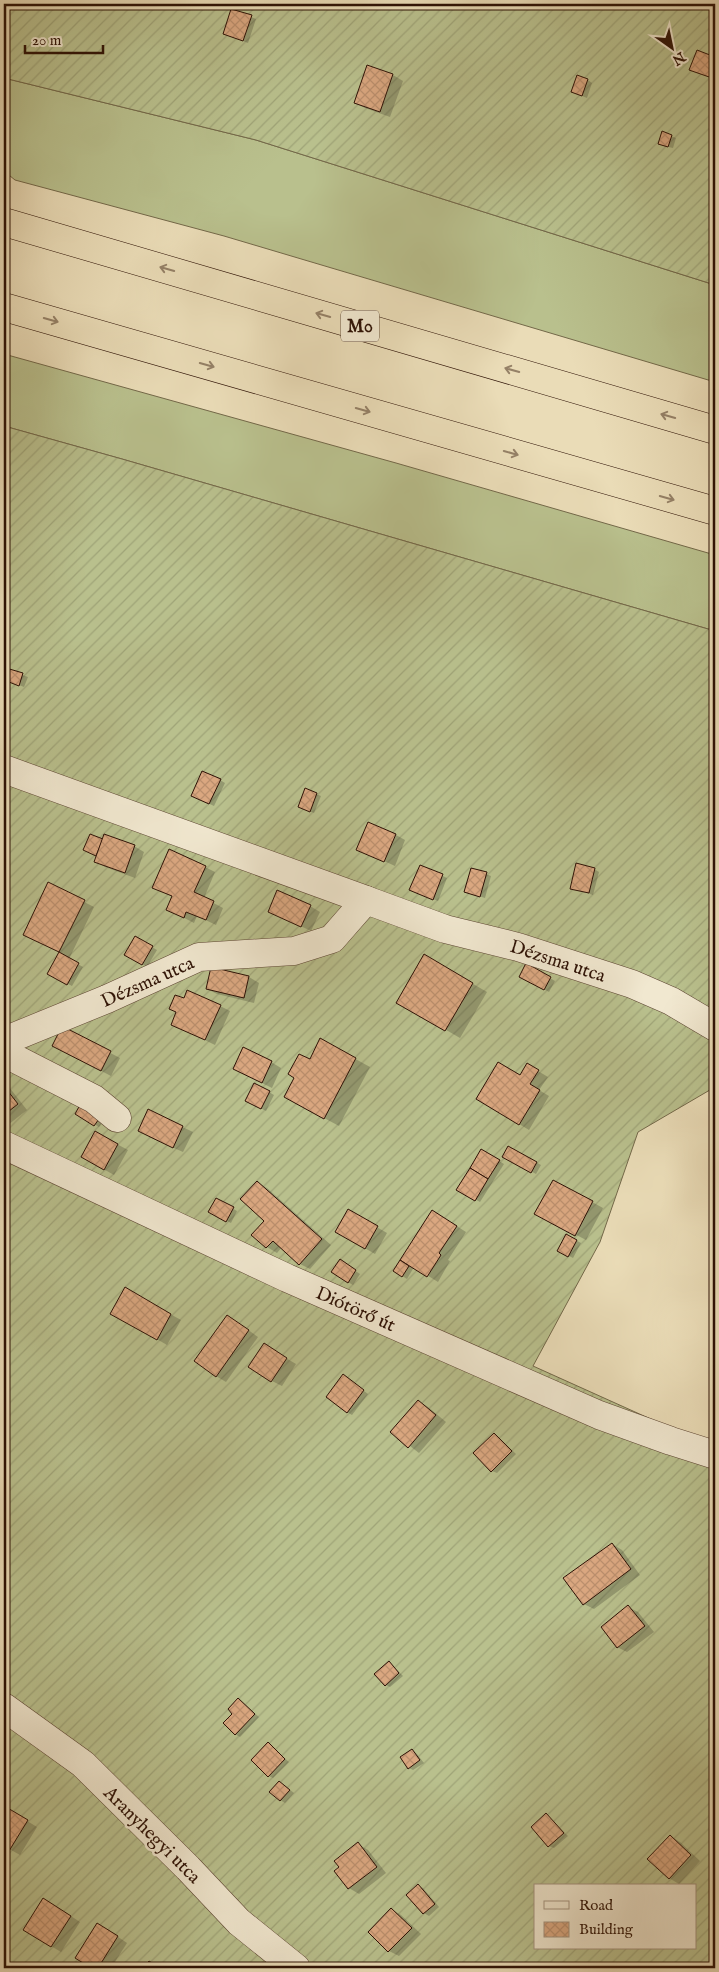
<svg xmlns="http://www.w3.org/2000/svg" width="719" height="1972" font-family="'IM FELL English',serif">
  <defs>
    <pattern id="garden-furrows" width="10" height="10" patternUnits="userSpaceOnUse" patternTransform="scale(1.25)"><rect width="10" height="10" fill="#b9c08d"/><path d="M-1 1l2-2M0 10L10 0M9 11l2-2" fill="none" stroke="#9fa478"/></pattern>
    <pattern id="building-cross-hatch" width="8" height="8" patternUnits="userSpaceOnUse" patternTransform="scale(1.25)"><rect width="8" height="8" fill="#daa780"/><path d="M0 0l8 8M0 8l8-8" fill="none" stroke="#bb8f6d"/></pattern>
  </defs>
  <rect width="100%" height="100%" fill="#eadcb7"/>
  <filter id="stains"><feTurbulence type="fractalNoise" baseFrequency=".004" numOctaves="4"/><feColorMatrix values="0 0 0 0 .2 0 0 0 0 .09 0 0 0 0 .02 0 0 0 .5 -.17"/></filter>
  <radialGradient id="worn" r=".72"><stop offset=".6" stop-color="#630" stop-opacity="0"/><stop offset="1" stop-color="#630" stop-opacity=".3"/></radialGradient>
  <g fill="#b9c08d" stroke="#736849">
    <polygon points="4,78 256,140 715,285 715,382 224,236 15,180 4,171"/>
    <polygon points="4,354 396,463 715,555 715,631 122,459 4,426"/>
  </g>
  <g fill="url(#garden-furrows)" stroke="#736849" fill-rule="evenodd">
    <polygon points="4,4 715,4 715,285 256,140 4,78"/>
    <path d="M 4,426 L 122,459 L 715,631 L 715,1087 L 638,1132 L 600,1242 L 533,1366 L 715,1448 L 715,1968 L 4,1968 ZM 535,1886 L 695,1886 L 695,1948 L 535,1948 Z"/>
  </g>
  <g fill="#0003">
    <polygon points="251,17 256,19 248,43 224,34"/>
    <polygon points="368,67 393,75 403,81 390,117 365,108 355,103"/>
    <polygon points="588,80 592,83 587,98 572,92"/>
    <polygon points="671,136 676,138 673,148 664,146"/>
    <polygon points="6,669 28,677 24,687 4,679"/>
    <polygon points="220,780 225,783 214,806 197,798"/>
    <polygon points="316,794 321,796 314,813 304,809"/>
    <polygon points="396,835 405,840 395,866 358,849"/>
    <polygon points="103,841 134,846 144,852 135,878 105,867 95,861 98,856 89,853"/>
    <polygon points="421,866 447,878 438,901 416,892"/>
    <polygon points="205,867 215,872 204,898 223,908 216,925 197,916 194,923 167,909 173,897 153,887"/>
    <polygon points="472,869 491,876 485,898 466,892"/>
    <polygon points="594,869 599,872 593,895 571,888"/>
    <polygon points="49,884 94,907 69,959 83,967 72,986 49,974 61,953 24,935"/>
    <polygon points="310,906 320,912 311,931 269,911"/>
    <polygon points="136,938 157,950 147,967 126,954"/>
    <polygon points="425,956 487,992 460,1038 398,1002"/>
    <polygon points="527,965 555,981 549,992 521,976"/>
    <polygon points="212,968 249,977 259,983 254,1003 217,994 207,989"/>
    <polygon points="220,1006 230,1011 215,1045 172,1024"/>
    <polygon points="62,1028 120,1058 111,1076 63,1051"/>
    <polygon points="321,1040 370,1067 339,1126 300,1105 310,1061"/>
    <polygon points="271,1062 281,1068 272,1088 234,1069"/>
    <polygon points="528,1065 548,1077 539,1090 549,1096 529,1130 478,1099 520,1077"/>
    <polygon points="4,1084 9,1087 27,1110 4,1128"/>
    <polygon points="255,1084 274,1095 266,1111 247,1101"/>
    <polygon points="149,1111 193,1132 183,1152 149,1137"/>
    <polygon points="77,1113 104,1119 99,1127"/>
    <polygon points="96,1133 128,1150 114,1175 82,1157"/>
    <polygon points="509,1148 541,1165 536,1174 503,1156"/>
    <polygon points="482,1151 504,1164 480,1202 458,1189"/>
    <polygon points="554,1181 603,1208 586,1240 546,1219"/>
    <polygon points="257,1182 267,1188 331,1245 310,1269 300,1264 282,1247 277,1253 267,1247 253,1235 266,1221"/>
    <polygon points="217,1200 237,1211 231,1223 210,1212"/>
    <polygon points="349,1211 387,1233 375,1254 337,1232"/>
    <polygon points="433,1211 466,1232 448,1260 450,1261 438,1282 414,1267 407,1279 394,1271"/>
    <polygon points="4,1230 9,1233 4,1242"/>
    <polygon points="566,1235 581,1243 573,1258 558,1250"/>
    <polygon points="345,1264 360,1274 353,1285 348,1282"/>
    <polygon points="125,1289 181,1320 167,1345 112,1313"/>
    <polygon points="237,1322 258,1337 226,1382 216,1376"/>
    <polygon points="274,1351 296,1364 282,1386 272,1381"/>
    <polygon points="348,1379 368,1394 352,1415 347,1412"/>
    <polygon points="418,1401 428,1407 446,1422 419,1453 392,1432"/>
    <polygon points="495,1434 516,1454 497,1473 492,1471"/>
    <polygon points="612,1544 622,1550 640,1575 594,1609 584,1604"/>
    <polygon points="628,1607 638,1612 654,1632 627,1652 617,1647"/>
    <polygon points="389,1662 403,1676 390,1687 386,1685"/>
    <polygon points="239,1700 259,1717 240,1737 235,1734"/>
    <polygon points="268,1744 289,1762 273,1778 269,1776"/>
    <polygon points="412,1750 416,1753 424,1763 413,1770 409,1768"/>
    <polygon points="280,1782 294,1793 285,1803 280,1800"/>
    <polygon points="6,1808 37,1827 20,1855 4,1846 4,1813"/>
    <polygon points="546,1815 568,1836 554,1848 549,1846"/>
    <polygon points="670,1836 680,1842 700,1861 679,1884 669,1878"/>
    <polygon points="358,1844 368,1850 386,1873 359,1894 349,1888 336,1871"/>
    <polygon points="418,1886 423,1888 439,1907 429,1916 424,1913 408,1895"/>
    <polygon points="54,1905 80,1922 61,1952 51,1946"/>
    <polygon points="391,1909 401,1915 421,1934 399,1956 389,1951"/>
    <polygon points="108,1930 127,1943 111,1968 93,1968 77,1958"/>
  </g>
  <g fill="url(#building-cross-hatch)" stroke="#2d1105">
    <polygon points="231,9 252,15 243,41 223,34"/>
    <polygon points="697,50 715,57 715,79 689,70"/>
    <polygon points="367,65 393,74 380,112 354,103"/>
    <polygon points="577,75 588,79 582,96 571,92"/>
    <polygon points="662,131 672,135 668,147 658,144"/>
    <polygon points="6,668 23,673 19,686 4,680"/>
    <polygon points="202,771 221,779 209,804 191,796"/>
    <polygon points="305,788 317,793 310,812 298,807"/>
    <polygon points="368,822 396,834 384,862 356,850"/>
    <polygon points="90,834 103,839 96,856 83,850"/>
    <polygon points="104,834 135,845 125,873 94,862"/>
    <polygon points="169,849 206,866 194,892 214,901 206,920 186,912 184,918 166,910 172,896 152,888"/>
    <polygon points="576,863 595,868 589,893 570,889"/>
    <polygon points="420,865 443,874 433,900 409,890"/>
    <polygon points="471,868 487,872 480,897 464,892"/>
    <polygon points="48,882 85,900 59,952 23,935"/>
    <polygon points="277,890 311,905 301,927 268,912"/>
    <polygon points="135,936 153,946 142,965 124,955"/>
    <polygon points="59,952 79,963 67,985 47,974"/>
    <polygon points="424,954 473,983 445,1031 396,1003"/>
    <polygon points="526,963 551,977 544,990 519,977"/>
    <polygon points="211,967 249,976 244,998 206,989"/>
    <polygon points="187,990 221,1005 205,1040 171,1025 176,1012 169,1009 175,995 184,998"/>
    <polygon points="62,1026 111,1051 101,1071 52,1046"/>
    <polygon points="320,1038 356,1058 324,1119 284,1097 294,1078 288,1074 299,1054 310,1059"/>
    <polygon points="243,1047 272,1061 262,1083 233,1069"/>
    <polygon points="498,1062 520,1075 527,1063 539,1070 530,1084 540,1090 519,1125 476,1099"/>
    <polygon points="254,1083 270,1091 261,1109 245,1101"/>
    <polygon points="4,1086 18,1104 4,1115"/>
    <polygon points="81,1103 101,1116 94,1126 75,1114"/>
    <polygon points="148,1109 183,1126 173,1148 138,1131"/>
    <polygon points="95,1131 118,1144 104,1170 81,1157"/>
    <polygon points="508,1146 537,1162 531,1173 502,1157"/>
    <polygon points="481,1149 500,1160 488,1179 470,1168"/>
    <polygon points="470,1168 488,1179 475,1201 456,1190"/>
    <polygon points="553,1180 593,1201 575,1236 534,1214"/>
    <polygon points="257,1181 322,1239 299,1265 273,1241 266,1248 251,1235 264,1221 240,1199"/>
    <polygon points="216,1198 234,1207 226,1222 208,1212"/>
    <polygon points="348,1209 378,1226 365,1249 335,1232"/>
    <polygon points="432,1210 457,1226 439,1253 441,1255 427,1277 400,1260"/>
    <polygon points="566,1234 577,1240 568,1257 557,1251"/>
    <polygon points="340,1259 356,1270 348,1283 331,1272"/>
    <polygon points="400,1260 409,1266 402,1277 393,1271"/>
    <polygon points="125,1287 171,1314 157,1340 110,1314"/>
    <polygon points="227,1315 249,1330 216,1377 194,1361"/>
    <polygon points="264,1343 287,1358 271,1382 248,1367"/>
    <polygon points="343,1374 364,1390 347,1413 326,1397"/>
    <polygon points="418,1400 436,1415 408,1448 390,1432"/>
    <polygon points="494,1433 512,1451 491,1472 473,1453"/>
    <polygon points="612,1543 631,1569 583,1605 563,1578"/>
    <polygon points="628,1605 645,1626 617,1648 601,1627"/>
    <polygon points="389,1661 399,1673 385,1686 374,1674"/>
    <polygon points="238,1698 255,1714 235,1735 223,1723 232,1714 228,1709"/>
    <polygon points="268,1742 285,1759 268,1777 251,1760"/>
    <polygon points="412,1749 420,1760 408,1769 400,1757"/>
    <polygon points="279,1781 290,1790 280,1801 269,1792"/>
    <polygon points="6,1807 28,1820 9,1851 4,1847 4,1810"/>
    <polygon points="546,1813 564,1833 548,1847 531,1827"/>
    <polygon points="670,1835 691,1855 669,1879 647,1859"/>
    <polygon points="358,1842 377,1867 348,1889 334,1871 339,1867 334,1861"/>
    <polygon points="418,1884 435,1904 423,1914 406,1895"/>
    <polygon points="43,1898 71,1916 51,1947 23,1930"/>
    <polygon points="391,1908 412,1928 388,1952 368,1932"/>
    <polygon points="97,1923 118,1936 98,1968 91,1968 75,1958"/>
    <polygon points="149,1961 159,1968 143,1968"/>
  </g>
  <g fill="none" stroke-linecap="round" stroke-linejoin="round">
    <defs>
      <g id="street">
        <polyline points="4,769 366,900"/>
        <polyline points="4,1041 107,999 199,957 294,951 332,939 366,900 445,929 518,947 632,984 671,1001 715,1027"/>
        <polyline points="4,1053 94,1099 117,1118"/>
        <polyline points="4,1145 287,1278 599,1415 671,1441 715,1455"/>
        <polyline points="4,1707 83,1764 188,1868 239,1922 296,1968"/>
      </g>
      <g id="highway">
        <polyline points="4,222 715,430"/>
        <polyline points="4,307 715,511"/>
      </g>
    </defs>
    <use href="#street" stroke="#5c4432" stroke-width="29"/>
    <use href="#highway" stroke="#2d1105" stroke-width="29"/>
    <use href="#street" stroke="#f1e8d0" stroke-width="28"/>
    <use href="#highway" stroke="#eadcb7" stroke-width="28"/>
  </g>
  <defs><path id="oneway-shaft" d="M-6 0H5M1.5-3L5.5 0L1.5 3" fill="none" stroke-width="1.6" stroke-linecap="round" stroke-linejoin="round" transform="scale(1.25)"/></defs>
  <g stroke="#958167">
    <use href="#oneway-shaft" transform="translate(167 269) rotate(-164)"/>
    <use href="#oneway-shaft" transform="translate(323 315) rotate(-164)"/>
    <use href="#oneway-shaft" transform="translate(51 320) rotate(16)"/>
    <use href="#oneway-shaft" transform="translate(207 365) rotate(16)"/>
    <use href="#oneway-shaft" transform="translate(512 370) rotate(-164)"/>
    <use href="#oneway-shaft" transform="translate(363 410) rotate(16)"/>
    <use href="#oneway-shaft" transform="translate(668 416) rotate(-164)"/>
    <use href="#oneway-shaft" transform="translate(511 453) rotate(16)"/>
    <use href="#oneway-shaft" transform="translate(667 498) rotate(16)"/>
  </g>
  <g text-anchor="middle" stroke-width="5" stroke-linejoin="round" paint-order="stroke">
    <rect fill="#f1e8d0" stroke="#685242" stroke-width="1" x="341" y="310.5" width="38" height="31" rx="4"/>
    <g font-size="18" font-weight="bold" fill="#2d1105">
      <text x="360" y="332">M0</text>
    </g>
    <g font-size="19" fill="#2d1105" stroke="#f1e8d0">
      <text transform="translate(558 960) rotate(18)" y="7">Dézsma utca</text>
      <text transform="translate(147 981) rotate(-24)" y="7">Dézsma utca</text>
      <text transform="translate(356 1308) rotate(24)" y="7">Diótörő út</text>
      <text transform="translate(153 1834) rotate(45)" y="7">Aranyhegyi utca</text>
    </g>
  </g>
  <rect width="719" height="1972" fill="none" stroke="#eadcb7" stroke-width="20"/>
  <rect x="5" y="5" width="709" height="1962" fill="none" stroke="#2d1105" stroke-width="2.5"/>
  <rect x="10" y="10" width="699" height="1952" fill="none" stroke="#2d1105"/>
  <rect x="534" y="1884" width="162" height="65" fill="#f1e8d0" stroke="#a3927f"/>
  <rect x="544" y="1901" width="25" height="8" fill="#f1e8d0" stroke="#a3927f"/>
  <text x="579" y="1910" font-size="15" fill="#2d1105">Road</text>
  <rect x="544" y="1922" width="25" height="15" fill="url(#building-cross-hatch)" stroke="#a3927f"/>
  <text x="579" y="1934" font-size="15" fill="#2d1105">Building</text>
  <g transform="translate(672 48) rotate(147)" stroke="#f1e8d0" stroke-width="4" paint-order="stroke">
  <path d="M0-4L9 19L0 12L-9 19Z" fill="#2d1105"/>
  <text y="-8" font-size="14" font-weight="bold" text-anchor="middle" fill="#2d1105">N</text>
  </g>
  <path d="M25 45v8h78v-8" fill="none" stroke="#2d1105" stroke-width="2.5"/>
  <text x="32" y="45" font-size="15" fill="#2d1105" stroke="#f1e8d0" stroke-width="4" paint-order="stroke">20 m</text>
  <rect width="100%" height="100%" filter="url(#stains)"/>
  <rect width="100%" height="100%" fill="url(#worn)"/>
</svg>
